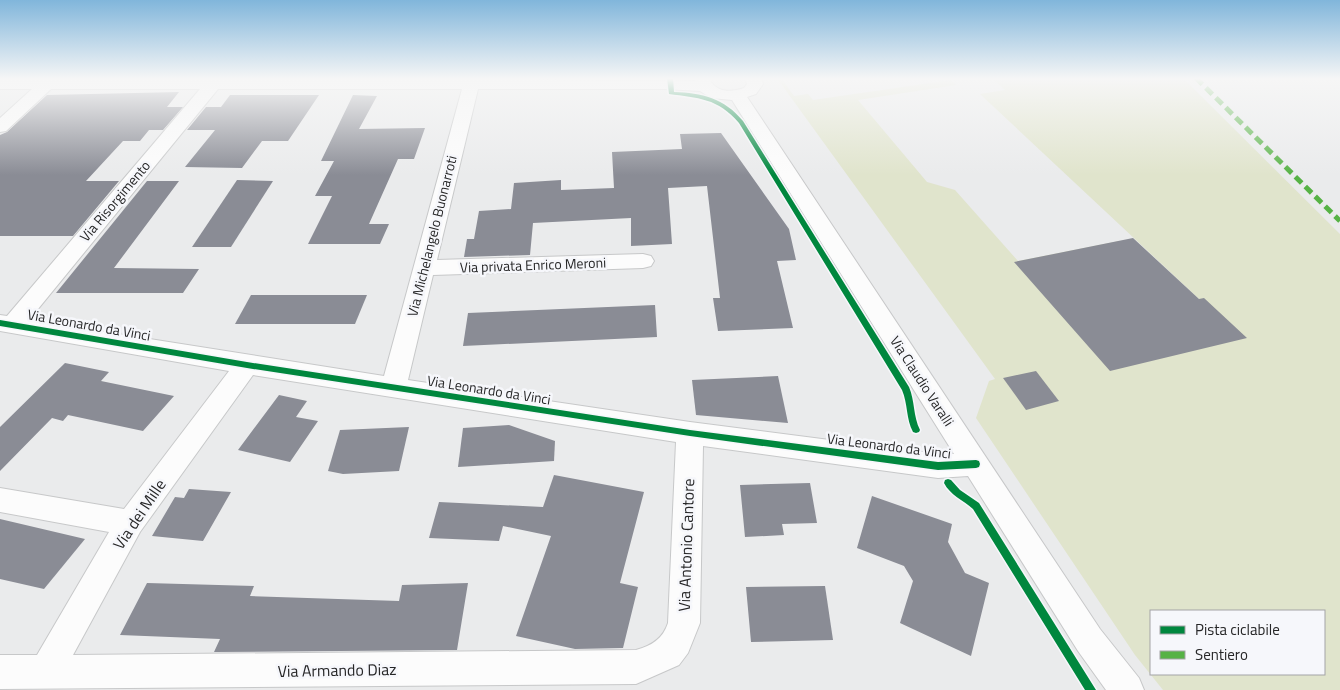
<svg xmlns="http://www.w3.org/2000/svg" width="1340" height="690" font-family="'Titillium Web',sans-serif">
  <rect width="100%" height="100%" fill="#eaebec"/>
  <path fill="#e0e4cc" fill-rule="evenodd" d="M 770,78 L 781,78 L 794,96 L 808,94 L 813,100 L 951,80 L 956,85 L 858,100 L 927,182 L 955,190 L 1018,261 L 1119,241 L 1184,303 L 1199,299 L 980,94 L 1005,90 L 992,78 L 1183,78 L 1340,234 L 1340,690 L 1163,690 L 1135,655 L 976,418 L 989,381 L 995,379 L 779,81 ZM 1151,611 L 1324,611 L 1324,674 L 1151,674 Z"/>
  <g fill="#8a8c95">
    <polygon points="179,92 167,107 183,107 163,130 149,130 140,141 123,141 86,181 119,181 73,236 0,236 0,135 7,132 47,95"/>
    <polygon points="230,95 319,95 288,141 262,141 242,168 185,167 215,130 187,130 206,107 221,107"/>
    <polygon points="353,95 377,96 359,129 425,128 414,159 398,159 369,224 389,224 380,244 308,244 332,196 315,196 334,161 321,161"/>
    <polygon points="721,133 789,229 796,260 777,261 793,328 718,331 713,298 720,298 707,186 668,188 672,244 631,246 631,218 533,223 530,255 464,257 467,239 474,239 479,211 511,209 514,183 561,180 561,190 614,188 612,152 682,149 680,134"/>
    <polygon points="237,180 273,181 231,247 192,247"/>
    <polygon points="147,181 179,181 114,268 199,269 183,293 56,293"/>
    <polygon points="1133,238 1199,299 1204,298 1247,338 1110,371 1014,262"/>
    <polygon points="251,295 367,295 355,324 235,324"/>
    <polygon points="655,305 657,337 463,346 468,313"/>
    <polygon points="65,363 109,372 101,381 174,396 143,431 68,415 63,421 52,418 0,471 0,427"/>
    <polygon points="1036,371 1059,401 1026,410 1003,378"/>
    <polygon points="778,376 788,423 696,415 692,380"/>
    <polygon points="279,395 307,401 296,417 318,421 290,462 238,450"/>
    <polygon points="509,425 555,441 554,461 458,467 463,428"/>
    <polygon points="409,427 399,471 343,474 328,471 340,430"/>
    <polygon points="554,475 644,492 620,583 638,587 623,648 575,649 516,636 551,536 503,526 499,541 429,538 439,502 543,507"/>
    <polygon points="810,483 817,523 782,524 784,535 745,537 740,485"/>
    <polygon points="189,489 231,492 203,541 152,536 175,497 184,498"/>
    <polygon points="872,496 952,524 948,542 965,573 989,583 971,656 900,623 913,581 904,566 857,548"/>
    <polygon points="0,519 85,539 44,589 0,579"/>
    <polygon points="147,583 254,586 250,596 399,601 402,585 468,583 457,650 214,652 220,639 120,635"/>
    <polygon points="825,586 833,640 751,642 746,587"/>
  </g>
  <g fill="none" stroke-linecap="round" stroke-linejoin="round">
    <defs>
      <path id="minor" d="M 209,78 L 695,81 L 696,78 L 712,78 L 711,82 C 719,93 732,92 744,88 L 747,84 L 745,78 L 761,78 L 763,84 L 756,94 L 747,97 L 1100,629 L 1139,678 L 1144,690 L 1106,690 L 1078,651 L 968,476 L 938,478 L 703,446 L 700,623 L 688,653 L 679,665 L 636,684 L 0,689 L 0,655 L 37,655 L 109,532 L 0,512 L 0,488 L 124,509 L 229,371 L 0,331 L 0,315 L 7,316 L 200,89 L 51,89 L 6,131 L 0,132 L 0,118 L 32,89 L 0,89 L 0,79 ZM 218,89 L 462,89 L 384,376 L 29,320 ZM 478,89 L 664,89 L 700,91 L 711,98 L 732,100 L 954,454 L 938,454 L 690,422 L 408,380 L 433,275 L 643,268 L 651,266 L 654,261 L 651,256 L 643,254 L 437,260 ZM 253,375 L 676,442 L 668,623 C 663,639 651,646 636,650 L 73,655 L 140,532 Z"/>
    </defs>
    <use href="#minor" stroke="#c7c8c9" stroke-width="2"/>
    <use href="#minor" fill="#fcfcfc" fill-rule="evenodd"/>
    <polyline stroke="#56b245" stroke-width="5" stroke-dasharray="9 5" stroke-linecap="butt" points="1196,78 1340,221"/>
    <defs>
      <g id="cycleway">
        <path d="M 667,78 L 673,78 L 674,92 C 702,93 724,98 743,121 L 909,387 C 915,401 913,416 920,430 L 919,432 L 916,433 L 913,432 C 906,419 908,404 902,390 L 739,123 C 718,98 698,98 669,94 Z"/>
        <polygon points="0,320 247,362 690,430 938,462 976,460 979,461 980,464 979,467 976,468 938,470 690,436 247,368 0,326"/>
        <path d="M 948,479 L 951,480 L 960,490 L 979,503 L 1096,690 L 1085,690 L 973,509 C 963,500 950,495 944,483 L 945,480 Z"/>
      </g>
    </defs>
    <use href="#cycleway" stroke="#f6f7fb" stroke-width="3"/>
    <use href="#cycleway" fill="#00873e" fill-rule="evenodd"/>
  </g>
  <linearGradient id="sky" x2="0" y2="1"><stop stop-color="#81b6db"/><stop offset="0.45" stop-color="#f6f6f6"/><stop offset="1" stop-color="#f6f6f6" stop-opacity="0"/></linearGradient>
  <rect width="1340" height="175" fill="url(#sky)"/>
  <g text-anchor="middle" stroke-width="5" stroke-linejoin="round" paint-order="stroke">
    <g font-size="14" fill="#262627" stroke="#f6f7fb">
      <text transform="translate(115 201) rotate(-50)" y="5">Via Risorgimento</text>
      <text transform="translate(432 236) rotate(-76)" y="5">Via Michelangelo Buonarroti</text>
      <text transform="translate(533 265) rotate(-2)" y="5">Via privata Enrico Meroni</text>
      <text transform="translate(89 325) rotate(10)" y="5">Via Leonardo da Vinci</text>
      <text transform="translate(922 381) rotate(57)" y="5">Via Claudio Varalli</text>
      <text transform="translate(489 390) rotate(9)" y="5">Via Leonardo da Vinci</text>
      <text transform="translate(889 446) rotate(7)" y="5">Via Leonardo da Vinci</text>
    </g>
    <g font-size="16" fill="#262627" stroke="#f6f7fb">
      <text transform="translate(139 514) rotate(-56)" y="6">Via dei Mille</text>
      <text transform="translate(686 545) rotate(-88)" y="6">Via Antonio Cantore</text>
      <text transform="translate(337 670) rotate(-1)" y="6">Via Armando Diaz</text>
    </g>
  </g>
  <rect x="1150" y="610" width="175" height="65" fill="#f6f7fb" stroke="#a3a3a6"/>
  <rect x="1160" y="626" width="25" height="8" fill="#00873e" stroke="#a3a3a6"/>
  <text x="1195" y="635" font-size="15" fill="#262627">Pista ciclabile</text>
  <rect x="1160" y="651" width="25" height="8" fill="#56b245" stroke="#a3a3a6"/>
  <text x="1195" y="660" font-size="15" fill="#262627">Sentiero</text>
</svg>
